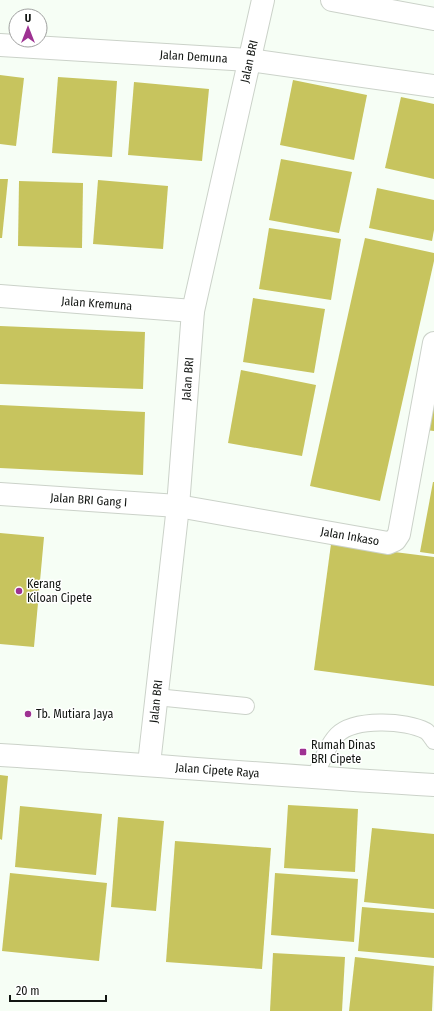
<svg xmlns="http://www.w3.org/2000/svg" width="434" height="1011" font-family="'Fira Sans Condensed',sans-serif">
  <rect width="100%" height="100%" fill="#f6fef5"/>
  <g fill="#c7c45e">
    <polygon points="0,75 24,78 16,146 0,144"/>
    <polygon points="58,77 117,81 112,157 52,153"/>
    <polygon points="293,80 367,95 354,160 280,145"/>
    <polygon points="134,82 209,89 202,161 128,155"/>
    <polygon points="401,97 434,104 434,179 385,168"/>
    <polygon points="281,159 352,172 339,233 269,220"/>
    <polygon points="0,179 8,179 2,238 0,238"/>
    <polygon points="98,180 168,186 163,249 93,244"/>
    <polygon points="19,181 83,183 82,248 18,246"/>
    <polygon points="377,188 434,200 434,230 432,241 369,228"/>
    <polygon points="269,228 341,239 331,300 259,289"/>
    <polygon points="365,238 434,253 434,261 380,501 310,486"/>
    <polygon points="253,298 325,309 314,373 243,362"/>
    <polygon points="0,326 145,332 143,389 0,384"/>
    <polygon points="241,370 316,385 302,456 228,443"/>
    <polygon points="434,397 434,431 426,430"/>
    <polygon points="0,405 145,412 143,475 0,468"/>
    <polygon points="433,482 434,482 434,554 420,552"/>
    <polygon points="0,533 44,537 34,647 0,644"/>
    <polygon points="331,544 434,557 434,686 314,670"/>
    <polygon points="0,775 8,776 2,840 0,839"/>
    <polygon points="288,805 358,809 355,872 284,868"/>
    <polygon points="20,806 102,814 96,875 15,867"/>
    <polygon points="118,817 164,821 156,911 111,907"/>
    <polygon points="372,828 434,834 434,909 364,902"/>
    <polygon points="175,841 271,848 262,969 166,962"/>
    <polygon points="10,873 107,883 99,961 2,951"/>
    <polygon points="275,873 358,879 354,942 271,935"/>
    <polygon points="362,907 434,913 434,958 358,951"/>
    <polygon points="273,953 345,957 342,1011 270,1011"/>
    <polygon points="355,957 434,966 432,1011 349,1011"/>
  </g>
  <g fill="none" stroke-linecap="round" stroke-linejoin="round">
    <defs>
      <g id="service">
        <polyline points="156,697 246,706"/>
        <path d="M 314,779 C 321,764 326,747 337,735 C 354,718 406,720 426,731 C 429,733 432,738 434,741"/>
      </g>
      <g id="minor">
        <polyline points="332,0 434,19"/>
        <path id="s1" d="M 0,45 L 249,60 L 434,86"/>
        <path id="s2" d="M 0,296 L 193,311"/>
        <path id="s3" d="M 0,494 L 178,506 L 388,543 L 395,540 L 399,534 L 434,343"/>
        <path id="s4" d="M 149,764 L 178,506 L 193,311 L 263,0"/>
      </g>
      <g id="secondary">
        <path id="s5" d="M 0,755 C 145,764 289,777 434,785"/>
      </g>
    </defs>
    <use href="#service" stroke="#cbd2c9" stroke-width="18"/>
    <use href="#minor" stroke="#cbd2c9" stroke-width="24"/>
    <use href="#secondary" stroke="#cbd2c9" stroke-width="24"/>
    <use href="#service" stroke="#fff" stroke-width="16"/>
    <use href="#minor" stroke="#fff" stroke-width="22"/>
    <use href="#secondary" stroke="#fff" stroke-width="22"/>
  </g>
  <g fill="#9e3292" stroke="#fff" stroke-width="1.5">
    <circle cx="19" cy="591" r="4"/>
    <circle cx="28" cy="714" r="4"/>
    <rect x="299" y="748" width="8" height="8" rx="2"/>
  </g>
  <g text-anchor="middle" stroke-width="3" stroke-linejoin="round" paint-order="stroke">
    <g font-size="12" fill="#121512" stroke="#fff">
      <text dy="4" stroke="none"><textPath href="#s1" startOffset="194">Jalan Demuna</textPath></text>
      <text dy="4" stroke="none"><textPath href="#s4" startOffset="711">Jalan BRI</textPath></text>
      <text dy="4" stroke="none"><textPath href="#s2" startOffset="97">Jalan Kremuna</textPath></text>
      <text dy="4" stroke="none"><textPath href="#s4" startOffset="387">Jalan BRI</textPath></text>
      <text dy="4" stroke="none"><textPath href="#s3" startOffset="89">Jalan BRI Gang I</textPath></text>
      <text dy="4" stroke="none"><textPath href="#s3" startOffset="353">Jalan Inkaso</textPath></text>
      <text dy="4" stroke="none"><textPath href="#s4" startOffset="63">Jalan BRI</textPath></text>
      <text dy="4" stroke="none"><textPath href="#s5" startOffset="218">Jalan Cipete Raya</textPath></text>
    </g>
    <g font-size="12" fill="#121512" stroke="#fff" text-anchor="start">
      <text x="27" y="588">Kerang<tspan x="27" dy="14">Kiloan Cipete</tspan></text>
      <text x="36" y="718">Tb. Mutiara Jaya</text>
      <text x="311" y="749">Rumah Dinas<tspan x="311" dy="14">BRI Cipete</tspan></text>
    </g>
  </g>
  <g transform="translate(28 28)"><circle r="19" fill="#ffffff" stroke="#a0a1a0"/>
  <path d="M0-3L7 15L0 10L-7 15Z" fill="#9e3292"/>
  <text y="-6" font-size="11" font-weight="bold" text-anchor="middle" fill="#121512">U</text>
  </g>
  <path d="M10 995v6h96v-6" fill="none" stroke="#121512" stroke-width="2"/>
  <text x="16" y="995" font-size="12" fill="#121512" stroke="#ffffff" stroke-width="3" paint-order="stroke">20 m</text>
</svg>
